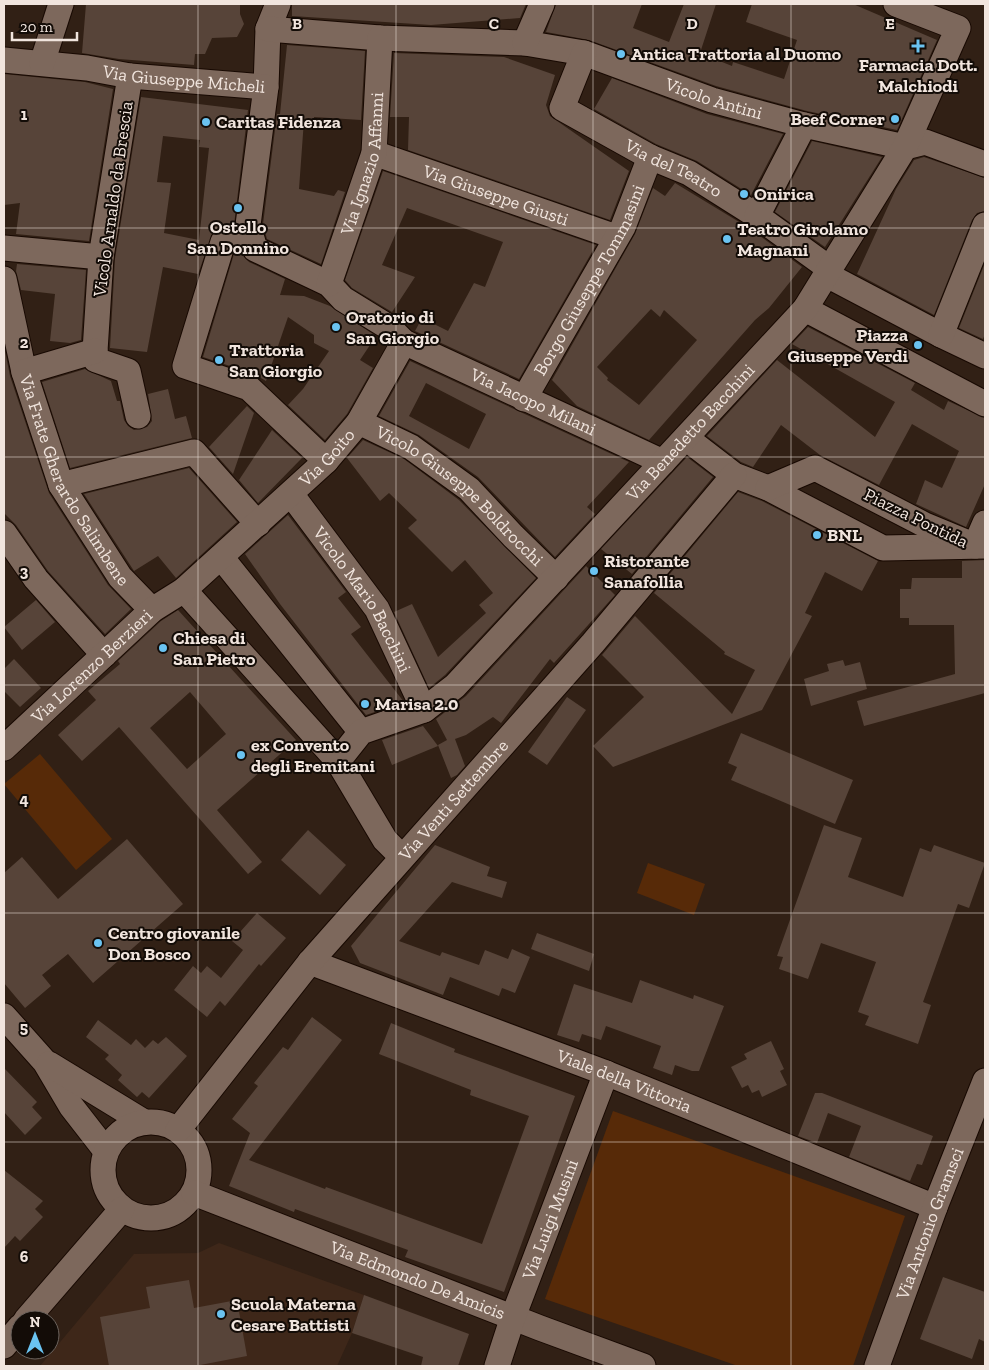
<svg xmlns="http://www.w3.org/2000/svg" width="989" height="1370" font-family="'Zilla Slab',serif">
  <rect width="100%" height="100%" fill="#312015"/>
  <polygon fill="#3e2719" points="219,1243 364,1295 352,1333 337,1366 40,1366 134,1254 198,1253"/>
  <g fill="#572a08">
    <polygon points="40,754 112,839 76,870 4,784"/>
    <polygon points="648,863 705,884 694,915 637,893"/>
    <polygon points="613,1111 905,1216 853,1366 738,1366 545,1299"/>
  </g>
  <g fill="#574439" fill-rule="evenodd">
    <polygon points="86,4 240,4 240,14 244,24 237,37 212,38 205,54 195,54 194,65 119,59 82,53"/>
    <polygon points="292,4 526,4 520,18 431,25 292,16"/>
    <polygon points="556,4 642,4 633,28 669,42 684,4 716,4 700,53 732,66 733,62 784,79 797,40 746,22 752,4 853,4 937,40 897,130 807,111 716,86 589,40 546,32"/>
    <polygon points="287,45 365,51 361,120 314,117 314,122 304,120 299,189 334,196 338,190 345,192 321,264 267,239 263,224 277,114 280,114"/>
    <polygon points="394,53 504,57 555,75 546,105 550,116 629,171 610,220 408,150 409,117 390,117"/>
    <polygon points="4,74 85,82 113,89 89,241 16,234 20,203 4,205"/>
    <polygon points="612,78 707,114 783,134 751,195 697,161 656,144 594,109"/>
    <path d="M 141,97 L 248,110 L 234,225 L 213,232 L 198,274 L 163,267 L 147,352 L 110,348 L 115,259 ZM 163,136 L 200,140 L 199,147 L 209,148 L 199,240 L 164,233 L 171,183 L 157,182 Z"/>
    <polygon points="812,141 882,157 825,247 775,212"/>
    <polygon points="924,157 985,178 985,211 977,213 972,220 934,315 857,274 896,189 914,160"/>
    <polygon points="383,171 596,245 519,379 415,331 422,318 448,331 474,283 485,287 503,242 407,208 382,265 415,277 392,312 352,288 345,280"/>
    <path d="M 675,183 L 749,228 L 802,267 L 769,308 L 755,320 L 649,440 L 577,406 L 552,380 L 635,234 L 653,188 L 665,196 ZM 651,309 L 660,317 L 664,310 L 697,340 L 639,405 L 607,380 L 608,378 L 597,367 Z"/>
    <polygon points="241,253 249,262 285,279 280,295 304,296 330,306 376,336 360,360 373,368 347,414 325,440 288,405 303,389 329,351 314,343 314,335 288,317 266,381 254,374 203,357 234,254"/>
    <polygon points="985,263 985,334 983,339 959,328"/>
    <polygon points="17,264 86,270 81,340 70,343 50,341 55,294 21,290 16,271"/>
    <polygon points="808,327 915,383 911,390 944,410 948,401 985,418 985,484 966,527 916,504 925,480 942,488 959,451 912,424 879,485 820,455 781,425 753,467 741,462 707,436 777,360 875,437 895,402 792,344"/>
    <polygon points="4,346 10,376 49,493 108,585 131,609 105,634 48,571 16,525 4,513"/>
    <path d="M 410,361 L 629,462 L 587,507 L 595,514 L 555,557 L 478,477 L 419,435 L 379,416 ZM 426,383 L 486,414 L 469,449 L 409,416 Z"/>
    <polygon points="85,369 111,381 117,401 120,401 124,420 128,426 134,430 147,427 152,421 148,394 168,389 175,419 186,416 192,438 70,468 42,382"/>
    <polygon points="247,406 254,413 233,474 209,447"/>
    <polygon points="272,430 302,458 258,503 239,480"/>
    <polygon points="363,440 404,459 459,500 536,578 445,675 429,688 394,612 412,604 438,657 486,613 479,605 493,593 465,560 452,572 408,528 417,520 389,493 380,501 347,458"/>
    <polygon points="687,457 713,477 632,574 601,549"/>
    <polygon points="189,468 237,522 176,578 158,556 134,571 84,494"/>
    <polygon points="738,492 762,501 878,561 862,591 825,572 805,613 812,616 762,710 613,767 593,746 644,697 602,655 635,616 732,714 755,670 724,654 725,652 654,593"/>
    <polygon points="288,515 346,592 338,598 361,627 351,634 404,702 366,715 280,604 245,554"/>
    <polygon points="985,560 985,693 864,726 857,701 955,674 954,625 909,625 909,618 900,618 900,589 911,589 912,578 962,578 962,561"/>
    <polygon points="586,566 615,595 554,663 550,659 501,723 493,717 466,735 455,739 465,766 457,775 451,778 438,745 447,740 436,719 466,696"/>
    <polygon points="36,600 55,622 22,650 4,627"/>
    <path d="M 178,610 L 296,740 L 217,810 L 262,862 L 248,874 L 119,727 L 82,761 L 58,735 L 96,700 L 88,691 L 120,664 L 118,661 L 161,621 ZM 190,692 L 226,734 L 187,769 L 150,728 Z"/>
    <polygon points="14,659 41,688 20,707 4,691 4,669"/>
    <polygon points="843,660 845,666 860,662 867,689 811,706 804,679 829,671 827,664"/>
    <polygon points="567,697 586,710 547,765 528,752"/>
    <polygon points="423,726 438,746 392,765 382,740"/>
    <polygon points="741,733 853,780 835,824 731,780 737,767 728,763"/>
    <polygon points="824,825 862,838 848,877 903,897 920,848 931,852 934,845 985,863 969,908 958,904 923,1002 931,1005 918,1044 865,1025 869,1016 858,1012 876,962 821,943 808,979 779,969 783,957 777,956"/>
    <polygon points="308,830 346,865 320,895 281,860"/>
    <polygon points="127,839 183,904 93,983 68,954 42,975 51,986 25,1008 4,983 4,873 22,857 58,899"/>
    <polygon points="435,845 490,867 487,876 507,882 502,898 452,882 399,941 440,956 442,952 479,965 485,950 508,959 512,949 530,957 515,993 502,988 499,996 450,977 443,995 360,963 351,946"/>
    <polygon points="257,913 286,938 261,966 259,964 225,1006 220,1001 207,1017 174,990 193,966 201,973 207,966 221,978 243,950 232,941"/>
    <polygon points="537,933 594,954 589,971 531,949"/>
    <polygon points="640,980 693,999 694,995 724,1006 699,1071 692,1071 675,1065 672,1075 653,1068 661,1046 606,1026 601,1040 582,1034 579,1042 557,1035 574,984 632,1003"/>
    <polygon points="312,1017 342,1040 249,1160 325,1189 326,1187 482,1244 529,1116 470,1095 471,1090 379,1054 391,1023 455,1049 454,1052 575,1096 504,1292 405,1257 408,1250 295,1209 294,1212 229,1186 250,1133 232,1119 258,1086 254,1083 283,1047 288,1050"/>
    <polygon points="98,1020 131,1045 136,1039 145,1048 153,1040 158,1044 166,1037 187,1056 149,1098 142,1092 137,1097 118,1080 122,1075 105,1059 109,1055 86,1037"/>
    <polygon points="771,1041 784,1069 780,1071 787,1085 762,1097 759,1090 752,1093 748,1085 742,1088 731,1067 747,1059 744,1054"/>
    <polygon points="4,1068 37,1102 32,1107 42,1118 25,1135 4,1112"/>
    <polygon points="815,1093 822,1093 933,1136 922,1165 917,1164 910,1181 849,1157 861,1126 828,1113 817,1143 798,1136"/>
    <polygon points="4,1170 43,1201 35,1209 43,1217 20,1241 15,1236 4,1248"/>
    <polygon points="943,1277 985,1292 985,1342 979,1339 972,1359 920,1339"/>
    <polygon points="189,1280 194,1308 237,1300 247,1356 195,1366 109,1366 100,1317 150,1308 146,1287"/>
    <polygon points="364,1295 469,1334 458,1366 421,1366 423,1357 352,1333"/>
  </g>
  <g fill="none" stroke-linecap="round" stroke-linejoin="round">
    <defs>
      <g id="street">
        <path id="s1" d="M 278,4 L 268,29 L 266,87 L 248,225 L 255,249 L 329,284 L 343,299 L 390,328 L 404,342 L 663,462"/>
        <path id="s2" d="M 268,29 L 380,38 L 525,43 L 584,53 L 712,100 L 804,125 L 905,147 L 925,142 L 985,164"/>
        <polyline points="525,43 542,4"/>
        <path id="s3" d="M 584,53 L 562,108 L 650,157 L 689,173 L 757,216 L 830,269"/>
        <path id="s4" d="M 4,60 L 87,68 L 130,76 L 266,87"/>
        <polyline points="42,63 61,4"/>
        <polyline points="130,76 101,257 95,351 96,360 128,371 138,416"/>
        <path id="s5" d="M 374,153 L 616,237"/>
        <polyline points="757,216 804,125"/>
        <polyline points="251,236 223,242 185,366 249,388 326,461"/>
        <polyline points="4,248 101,257"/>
        <polyline points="827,275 941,335 985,356"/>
        <path id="s6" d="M 4,279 L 24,372 L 61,485 L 120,577 L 152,610"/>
        <path id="s7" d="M 329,284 L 374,153 L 380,38"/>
        <polyline points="805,309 985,404"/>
        <polyline points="941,335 985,225"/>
        <polyline points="24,372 95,351"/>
        <path id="s8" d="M 524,399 L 623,227 L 650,157"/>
        <path id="s9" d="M 359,422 L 411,447 L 469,489 L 513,536 L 556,578"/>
        <polyline points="686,438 734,475 768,488 883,548 985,546"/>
        <polyline points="61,485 194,452 258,524"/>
        <polyline points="768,488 815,468 925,525 966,542"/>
        <path id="s10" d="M 291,494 L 377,609 L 424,710"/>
        <polyline points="4,533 36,579 104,655"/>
        <polyline points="975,546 985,523"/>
        <polyline points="221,557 361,732"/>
        <polyline points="184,590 338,761 385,840 402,857"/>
        <path id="s11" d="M 4,748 L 152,610 L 184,590 L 326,461 L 359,422 L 404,342"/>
        <path id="s12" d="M 338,761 L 361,732 L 424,710 L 455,686 L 805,309 L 905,147 L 958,28 L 896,4"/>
        <path id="s13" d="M 310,962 L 606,1073 L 935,1207"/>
        <polyline points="4,1016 45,1062 71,1106 106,1151"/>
        <polyline points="49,1064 144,1122"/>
        <circle cx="151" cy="1170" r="48"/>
        <path id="s14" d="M 178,1130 L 310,962 L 593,643 L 734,475"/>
        <path id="s15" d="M 194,1193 L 540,1328 L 643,1366"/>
        <polyline points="26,1320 122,1209"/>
        <polyline points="4,1346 20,1327"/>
        <path id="s16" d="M 497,1366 L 513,1317 L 606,1073"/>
        <path id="s17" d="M 877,1366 L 935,1207 L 985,1081"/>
      </g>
    </defs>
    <use href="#street" stroke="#180902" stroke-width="27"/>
    <use href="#street" stroke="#7d685c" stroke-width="25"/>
  </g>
  <path fill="none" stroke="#f1e5de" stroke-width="1" stroke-opacity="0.55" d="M 198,4 L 198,1366M 396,4 L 396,1366M 593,4 L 593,1366M 791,4 L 791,1366M 4,228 L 985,228M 4,457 L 985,457M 4,685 L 985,685M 4,913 L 985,913M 4,1142 L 985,1142"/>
  <g fill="#6ac3f1" stroke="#130c07" stroke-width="2">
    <path d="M915.5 38.5h5v5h5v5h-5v5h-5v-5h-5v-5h5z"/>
    <circle cx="621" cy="54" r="5"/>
    <circle cx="895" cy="119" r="5"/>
    <circle cx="206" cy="122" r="5"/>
    <circle cx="744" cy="194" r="5"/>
    <circle cx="238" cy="208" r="5"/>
    <circle cx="727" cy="239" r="5"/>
    <circle cx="336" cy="327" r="5"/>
    <circle cx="918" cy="345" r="5"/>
    <circle cx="219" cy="360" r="5"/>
    <circle cx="817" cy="535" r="5"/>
    <circle cx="594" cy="571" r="5"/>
    <circle cx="163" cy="648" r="5"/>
    <circle cx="365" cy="704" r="5"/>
    <circle cx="241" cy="755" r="5"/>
    <circle cx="98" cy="943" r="5"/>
    <circle cx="221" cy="1314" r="5"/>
  </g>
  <g text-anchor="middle" stroke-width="4" stroke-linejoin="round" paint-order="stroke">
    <g font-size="18" font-weight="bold" fill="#f1e5de" stroke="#130c07" text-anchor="start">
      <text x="631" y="60">Antica Trattoria al Duomo</text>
      <text x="918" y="71" text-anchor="middle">Farmacia Dott.<tspan x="918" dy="21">Malchiodi</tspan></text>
      <text x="885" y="125" text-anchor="end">Beef Corner</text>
      <text x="216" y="128">Caritas Fidenza</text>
      <text x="754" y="200">Onirica</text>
      <text x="238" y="233" text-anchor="middle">Ostello<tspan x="238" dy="21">San Donnino</tspan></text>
      <text x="737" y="235">Teatro Girolamo<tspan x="737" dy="21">Magnani</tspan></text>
      <text x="346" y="323">Oratorio di<tspan x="346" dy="21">San Giorgio</tspan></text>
      <text x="908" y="341" text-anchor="end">Piazza<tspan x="908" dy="21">Giuseppe Verdi</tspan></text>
      <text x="229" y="356">Trattoria<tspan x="229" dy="21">San Giorgio</tspan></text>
      <text x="827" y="541">BNL</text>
      <text x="604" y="567">Ristorante<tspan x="604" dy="21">Sanafollia</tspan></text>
      <text x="173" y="644">Chiesa di<tspan x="173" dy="21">San Pietro</tspan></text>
      <text x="375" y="710">Marisa 2.0</text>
      <text x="251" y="751">ex Convento<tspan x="251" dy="21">degli Eremitani</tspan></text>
      <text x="108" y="939">Centro giovanile<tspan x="108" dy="21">Don Bosco</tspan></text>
      <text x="231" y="1310">Scuola Materna<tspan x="231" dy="21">Cesare Battisti</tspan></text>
    </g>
    <g font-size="18" fill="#f1e5de" stroke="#130c07">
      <text dy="6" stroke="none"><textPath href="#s4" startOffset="181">Via Giuseppe Micheli</textPath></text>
      <text dy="6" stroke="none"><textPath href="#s2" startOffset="455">Vicolo Antini</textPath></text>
      <text dy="6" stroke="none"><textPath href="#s7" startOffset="126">Via Ignazio Affanni</textPath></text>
      <text dy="6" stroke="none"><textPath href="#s3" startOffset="186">Via del Teatro</textPath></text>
      <text dy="6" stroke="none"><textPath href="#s5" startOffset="129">Via Giuseppe Giusti</textPath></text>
      <text transform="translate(113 199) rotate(-82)" y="6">Vicolo Arnaldo da Brescia</text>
      <text dy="6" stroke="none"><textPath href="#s8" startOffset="136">Borgo Giuseppe Tommasini</textPath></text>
      <text dy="6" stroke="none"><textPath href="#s1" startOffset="569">Via Jacopo Milani</textPath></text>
      <text dy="6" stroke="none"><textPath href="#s12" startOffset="489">Via Benedetto Bacchini</textPath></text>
      <text dy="6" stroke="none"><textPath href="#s11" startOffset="435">Via Goito</textPath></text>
      <text dy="6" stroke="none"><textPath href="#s6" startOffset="215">Via Frate Gherardo Salimbene</textPath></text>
      <text dy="6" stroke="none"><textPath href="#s9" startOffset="126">Vicolo Giuseppe Boldrocchi</textPath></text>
      <text transform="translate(916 518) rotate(26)" y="6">Piazza Pontida</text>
      <text dy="6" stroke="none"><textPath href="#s10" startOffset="128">Vicolo Mario Bacchini</textPath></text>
      <text dy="6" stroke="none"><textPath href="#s11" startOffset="120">Via Lorenzo Berzieri</textPath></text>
      <text dy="6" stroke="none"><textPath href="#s14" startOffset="430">Via Venti Settembre</textPath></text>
      <text dy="6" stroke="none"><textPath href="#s13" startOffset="336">Viale della Vittoria</textPath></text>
      <text dy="6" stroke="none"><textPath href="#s16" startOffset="156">Via Luigi Musini</textPath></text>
      <text dy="6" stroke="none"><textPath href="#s17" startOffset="152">Via Antonio Gramsci</textPath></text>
      <text dy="6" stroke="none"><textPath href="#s15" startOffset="240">Via Edmondo De Amicis</textPath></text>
    </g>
  </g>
  <g font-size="16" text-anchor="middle" font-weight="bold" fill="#f1e5de" stroke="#130c07" stroke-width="4" stroke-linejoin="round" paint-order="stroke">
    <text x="297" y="29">B</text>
    <text x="494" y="29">C</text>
    <text x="692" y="29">D</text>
    <text x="890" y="29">E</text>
    <text x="24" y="120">1</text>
    <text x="24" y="348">2</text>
    <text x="24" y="577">3</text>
    <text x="24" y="805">4</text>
    <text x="24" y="1033">5</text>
    <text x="24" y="1262">6</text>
  </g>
  <rect width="989" height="1370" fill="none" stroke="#f1e5de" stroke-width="10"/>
  <g transform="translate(35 1335)"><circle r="24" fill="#130c07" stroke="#6c635d"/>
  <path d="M0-4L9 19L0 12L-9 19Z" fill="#6ac3f1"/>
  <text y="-8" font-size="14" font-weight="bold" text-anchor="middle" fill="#f1e5de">N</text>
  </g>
  <path d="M12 32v8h65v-8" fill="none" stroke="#f1e5de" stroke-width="2.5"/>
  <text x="20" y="32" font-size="15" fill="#f1e5de" stroke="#130c07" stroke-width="4" paint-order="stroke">20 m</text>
</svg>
